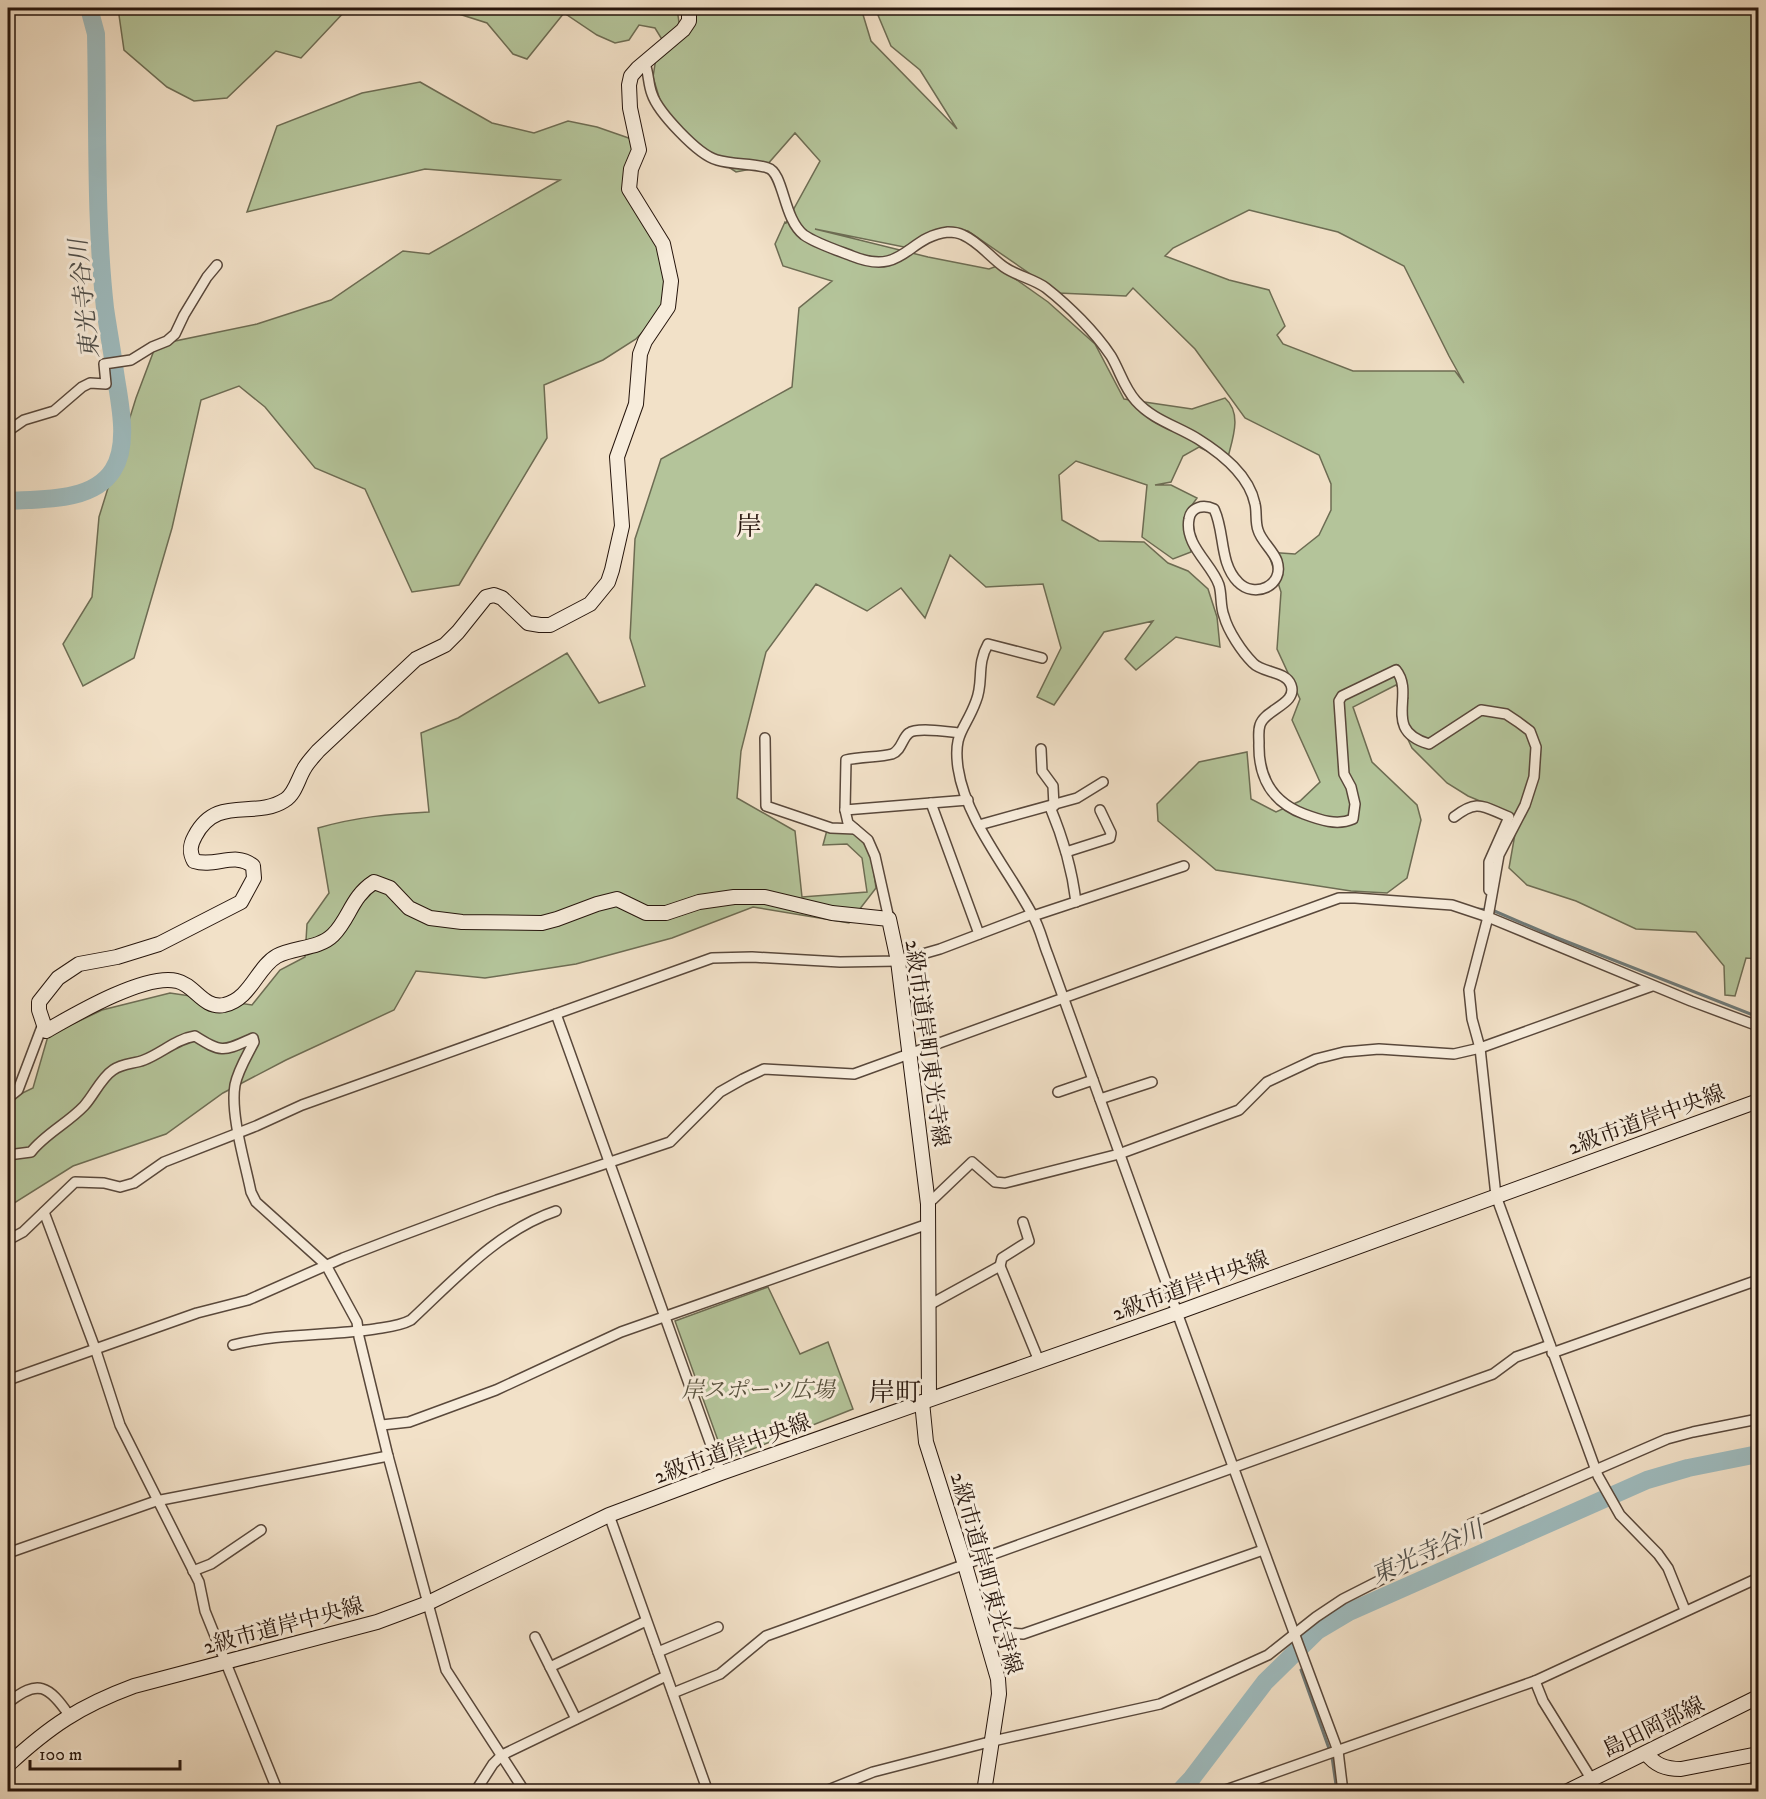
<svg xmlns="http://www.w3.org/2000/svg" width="1766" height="1799" font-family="'IM FELL DW Pica','Noto Serif JP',serif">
  <rect width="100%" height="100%" fill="#f2e1c8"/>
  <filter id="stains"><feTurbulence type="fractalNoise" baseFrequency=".00333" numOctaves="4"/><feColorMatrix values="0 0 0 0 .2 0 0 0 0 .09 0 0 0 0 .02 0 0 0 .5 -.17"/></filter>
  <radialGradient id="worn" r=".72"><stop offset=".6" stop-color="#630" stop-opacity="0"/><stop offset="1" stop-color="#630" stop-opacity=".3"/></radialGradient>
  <g fill="#b4c49a" stroke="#6d6c53" stroke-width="1.5" fill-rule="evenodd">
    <polygon points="128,8 348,8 301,58 276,51 227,98 194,101 167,87 124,50 119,15"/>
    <polygon points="440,8 677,8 680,30 666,46 655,28 639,25 629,40 615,43 597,35 564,13 527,59 513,54 487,23"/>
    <path d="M 689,8 L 861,8 L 871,41 L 957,129 L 920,70 L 891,46 L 875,8 L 1758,8 L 1758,959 L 1746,958 L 1735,996 L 1725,995 L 1724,966 L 1696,932 L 1636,929 L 1576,901 L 1527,885 L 1509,868 L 1518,817 L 1468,796 L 1447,783 L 1412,748 L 1397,716 L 1408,698 L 1396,685 L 1353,707 L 1372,762 L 1417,805 L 1421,820 L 1407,878 L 1387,893 L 1351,891 L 1216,870 L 1158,821 L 1157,804 L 1199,762 L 1247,752 L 1251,799 L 1276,812 L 1300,801 L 1320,782 L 1292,720 L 1300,699 L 1277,649 L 1281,592 L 1268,552 L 1295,554 L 1319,535 L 1331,510 L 1331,484 L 1319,455 L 1245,418 L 1195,349 L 1133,288 L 1126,296 L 1058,293 L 968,231 L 947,227 L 904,247 L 815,229 L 928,257 L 989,269 L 997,266 L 1048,302 L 1095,344 L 1124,399 L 1192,409 L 1225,398 C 1243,414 1232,440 1227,461 L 1199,447 L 1183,456 L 1171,482 L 1155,485 L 1171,485 L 1197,498 L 1185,515 L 1191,552 L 1173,559 L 1142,537 L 1147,485 L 1076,461 L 1059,475 L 1062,520 L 1099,541 L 1144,542 L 1168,563 L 1188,571 L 1208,589 L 1217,617 L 1220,647 L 1176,637 L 1136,670 L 1125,659 L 1153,621 L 1104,632 L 1054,705 L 1037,697 L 1061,648 L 1043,584 L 986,587 L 950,555 L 925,618 L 901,588 L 867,611 L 816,584 L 766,652 L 741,751 L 737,798 L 795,831 L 802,897 L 867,892 L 862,858 L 847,844 L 823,845 L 827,830 L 855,833 L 871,852 L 876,888 L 849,923 L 753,907 L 672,938 L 576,964 L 485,978 L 416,971 L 394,1010 L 286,1060 L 223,1093 L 166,1134 L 73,1166 L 8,1207 L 8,1100 L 33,1088 L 48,1036 L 102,1010 L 170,993 L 252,1005 L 280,970 L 305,957 L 307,924 L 329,893 L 318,828 C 356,817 390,814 429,812 L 421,733 L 458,718 L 567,653 L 599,703 L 645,686 L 630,638 L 635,539 L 661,459 L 792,387 L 799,308 L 832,281 L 783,266 L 775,244 L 785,222 L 786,223 L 820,161 L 795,133 L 766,166 L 736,172 L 685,139 L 662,107 L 653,77 L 656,58 L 677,38 ZM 1249,210 L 1338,232 L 1404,266 L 1449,356 L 1464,383 L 1455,371 L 1353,371 L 1283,344 L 1277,335 L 1285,326 L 1269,290 L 1229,280 L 1165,256 L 1173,248 Z"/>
    <polygon points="420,82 492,123 534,133 568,121 597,127 643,143 626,187 671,257 662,311 636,339 603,360 544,385 547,438 459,585 412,592 365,489 315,468 265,407 239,386 201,400 172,528 134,658 83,686 63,644 92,597 99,517 136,398 156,345 257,324 331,300 403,251 429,254 560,180 425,169 247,212 277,126 362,93"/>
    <polygon points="768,1287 800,1354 828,1342 853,1409 725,1460 675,1321"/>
  </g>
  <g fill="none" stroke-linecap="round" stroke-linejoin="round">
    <g stroke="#6e7977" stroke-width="3">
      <polyline points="1475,909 1492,910 1555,937 1758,1017"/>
      <polyline points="1301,1670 1332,1757 1337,1792"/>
    </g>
    <g stroke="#9ebbbe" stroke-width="18">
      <path d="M 8,501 C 41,499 93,502 113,470 C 130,443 119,401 115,372 C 112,350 108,329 105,308 C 95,218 98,125 96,34 L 89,8"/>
      <polyline points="1179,1792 1192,1778 1265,1682 1317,1631 1349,1612 1647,1480 1688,1468 1758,1454"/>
    </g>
    <defs>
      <g id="street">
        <path d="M 645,64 C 649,74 648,84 652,94 C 658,112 698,155 717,160 C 733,165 754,163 768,168 C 784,173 783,219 804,235 C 815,243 839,251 852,256 C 904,277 906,237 948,232 C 952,232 959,233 963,235 C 979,242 990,257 1004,267 C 1017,276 1034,279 1046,288 C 1069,306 1095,332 1111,356 C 1120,371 1124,388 1136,401 C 1153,420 1177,426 1198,439 C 1222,454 1249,475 1255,504 C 1257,512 1255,522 1258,530 C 1261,541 1273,550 1277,561 C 1285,586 1254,599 1238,582 C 1219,563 1225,531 1214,509 C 1203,504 1191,507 1189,519 C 1184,545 1212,564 1219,585 C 1222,595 1220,606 1224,616 C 1228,631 1242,652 1253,663 C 1262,673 1286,671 1291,685 C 1298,704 1265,709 1260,725 C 1258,731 1259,737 1259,743 C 1258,777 1272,802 1304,814 C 1320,820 1337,826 1353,819 L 1355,804 L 1351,787 L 1344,774 L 1339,701 L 1342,696 L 1396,670 C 1416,695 1381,730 1429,744 L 1481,710 L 1506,714 L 1518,722 L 1530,731 L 1536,747 L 1534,777 L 1525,805 L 1499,855 L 1488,917 L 1469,990 L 1472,1019 L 1480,1048 L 1496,1196 L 1598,1476 L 1620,1515 L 1658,1554 L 1668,1568 L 1685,1610"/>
        <polyline points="8,431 24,420 54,411 82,387 90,383 106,384 104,364 131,360 152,347 167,341 175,334 184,315 207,277 217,265"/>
        <path d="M 1042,658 L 988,644 C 976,665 984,682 976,701 C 965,731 953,732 958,768 C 966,821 1009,870 1033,916 C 1040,928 1043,943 1048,955 C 1144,1221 1239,1487 1338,1751 L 1343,1792"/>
        <polyline points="765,738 766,806 831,828 855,829"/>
        <polyline points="1041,749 1042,771 1053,786 1054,806"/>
        <polyline points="931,803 979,934"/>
        <path d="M 1050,807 C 1063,838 1072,869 1076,902"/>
        <polyline points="845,810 968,800"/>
        <path d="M 1454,817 C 1478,798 1483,807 1509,817 L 1489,862 L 1489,890"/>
        <polyline points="979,825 1077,798 1103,782"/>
        <polyline points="1066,852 1110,838 1111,833 1100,810"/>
        <polyline points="1033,916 1184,866"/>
        <path d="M 889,919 L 875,856 L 868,840 L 848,823 L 845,810 L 846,760 C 860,757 881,757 892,754 C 902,750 902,738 909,733 C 917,727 950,732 960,733"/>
        <polyline points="556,1014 721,1473"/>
        <polyline points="1058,1092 1093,1080"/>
        <polyline points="8,1098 18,1090 43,1024"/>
        <polyline points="1100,1099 1152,1082"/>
        <path d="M 8,1155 L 31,1152 C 45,1134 68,1123 84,1106 C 94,1095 101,1078 113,1070 C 123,1063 134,1064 144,1060 C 162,1053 176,1039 195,1036 C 223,1054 224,1051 253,1038 L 254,1042 C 247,1056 238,1070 235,1085 C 230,1114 245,1162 251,1192 L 256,1202 L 326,1265 L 357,1322 L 359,1337 L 388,1456 L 446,1670 L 525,1792"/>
        <polyline points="928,1204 972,1162 995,1182 1005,1183 1119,1154 1239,1110 1267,1082 1316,1059 1344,1052 1379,1049 1454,1054 1480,1048 1652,986"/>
        <polyline points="44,1212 95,1348 120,1425 199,1582 205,1611 278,1792"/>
        <polyline points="8,1240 23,1232 75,1182 104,1183 120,1187 134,1183 164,1162 256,1126 302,1105 712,958 752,957 840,962 898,961 940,949 1032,914"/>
        <polyline points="1000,1266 1002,1258 1029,1241 1023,1222"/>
        <polyline points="929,1305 1000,1266 1039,1361"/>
        <path d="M 233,1345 C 280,1333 328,1336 375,1329 C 387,1327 400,1326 411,1320 C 454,1280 499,1230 556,1211"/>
        <polyline points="1552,1353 1758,1280"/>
        <polyline points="8,1380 197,1313 248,1300 343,1258 395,1238 497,1200 670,1142 720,1092 743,1079 764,1069 854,1074 1339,898 1355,898 1452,905 1488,917 1691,1001 1758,1026"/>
        <polyline points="382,1425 409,1422 496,1390 621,1332 928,1224"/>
        <polyline points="609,1515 708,1792"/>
        <polyline points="8,1553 156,1501 388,1456"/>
        <polyline points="193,1571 211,1564 261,1530"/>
        <polyline points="984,1631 1023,1634 1263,1550"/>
        <polyline points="535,1637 576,1719"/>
        <polyline points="658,1652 718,1627"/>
        <polyline points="550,1667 646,1621"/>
        <polyline points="1535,1681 1543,1701 1592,1780 1589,1781"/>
        <polyline points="673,1693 720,1674 766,1636 1493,1374 1516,1357 1550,1345"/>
        <path d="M 8,1703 C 38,1678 49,1686 69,1715"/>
        <polyline points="475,1792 493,1764 502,1755 666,1676"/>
        <polyline points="823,1792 873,1772 993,1741 1160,1704 1268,1655 1316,1617 1343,1599 1461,1539 1471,1524 1667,1439 1693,1432 1758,1419"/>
        <polyline points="1220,1792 1535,1681 1758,1578"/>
      </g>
      <g id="secondary">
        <path d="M 689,8 L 689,21 L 683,30 L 638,68 L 631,76 L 629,85 L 630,108 L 639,150 L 631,169 L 629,189 L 663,244 L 671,281 L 668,307 L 645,341 L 640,354 L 636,404 L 617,457 L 622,526 L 612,570 L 608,582 L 590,604 L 550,625 L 540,625 L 528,623 L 502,598 L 494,595 L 486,597 L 458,632 L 445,645 L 416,659 L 318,751 C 313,757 307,763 304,769 C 298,779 295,794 285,800 C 254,820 217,794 195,836 C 190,845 189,852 194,861 C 215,868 235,851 253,866 L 254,878 L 241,902 L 159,944 L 117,957 L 79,964 L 58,978 L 39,1002 L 39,1010 L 46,1031 C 74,1015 145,973 177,981 C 195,985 203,1009 224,1005 C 251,999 257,967 277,956 C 294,947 319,949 333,935 C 350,918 351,897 374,882 L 390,888 L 409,908 L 430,918 L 462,922 L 542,923 L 557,919 L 597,904 L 617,899 L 646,913 L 666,913 L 699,902 L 734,897 L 765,897 L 832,913 L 889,919 L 898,961 L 928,1204 L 929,1399"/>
        <polyline points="922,1402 926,1442 965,1565 998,1679 999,1694 984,1792"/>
        <path d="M 1646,1753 C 1655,1765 1665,1769 1681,1769 L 1758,1754"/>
        <path d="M 8,1765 C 50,1726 80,1706 134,1686 L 377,1622 L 428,1603 L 609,1515 L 721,1473 L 1176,1313 L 1758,1101"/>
        <polyline points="1566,1792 1758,1697"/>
      </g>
    </defs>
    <use href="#street" stroke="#59483b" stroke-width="12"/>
    <use href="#secondary" stroke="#26150c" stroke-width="16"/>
    <use href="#street" stroke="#f7ecdb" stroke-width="9"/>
    <use href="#secondary" stroke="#f7ecdb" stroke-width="14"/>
  </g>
  <g text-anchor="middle" stroke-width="6" stroke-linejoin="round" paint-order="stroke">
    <g font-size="22" fill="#26150c" stroke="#f7ecdb">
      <text transform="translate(928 1043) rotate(82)" y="8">2級市道岸町東光寺線</text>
      <text transform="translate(1646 1119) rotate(-20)" y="8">2級市道岸中央線</text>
      <text transform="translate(1190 1285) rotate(-20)" y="8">2級市道岸中央線</text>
      <text transform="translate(732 1448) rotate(-20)" y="8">2級市道岸中央線</text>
      <text transform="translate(987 1573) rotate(74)" y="8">2級市道岸町東光寺線</text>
      <text transform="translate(283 1625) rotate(-15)" y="8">2級市道岸中央線</text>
      <text transform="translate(1653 1726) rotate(-26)" y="8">島田岡部線</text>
    </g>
    <g font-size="22" font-style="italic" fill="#58523e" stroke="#f7ecdb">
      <text x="758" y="1397">岸スポーツ広場</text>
    </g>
    <g font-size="24" font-style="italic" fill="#504f4a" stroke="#f7ecdb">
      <text transform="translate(84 299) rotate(-96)" y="8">東光寺谷川</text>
      <text transform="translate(1427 1552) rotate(-24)" y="8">東光寺谷川</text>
    </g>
    <g font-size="26" fill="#26150c" stroke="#f7ecdb">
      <text x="749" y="535">岸</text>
      <text x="895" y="1401">岸町</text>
    </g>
  </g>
  <rect width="1766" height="1799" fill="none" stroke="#f2e1c8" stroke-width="30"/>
  <rect x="9" y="9" width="1748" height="1781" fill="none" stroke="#26150c" stroke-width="3"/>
  <rect x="15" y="15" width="1736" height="1769" fill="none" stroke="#26150c" stroke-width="1.5"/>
  <path d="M30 1760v9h150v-9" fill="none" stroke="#26150c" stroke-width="3"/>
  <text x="39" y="1760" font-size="18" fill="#26150c" stroke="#f7ecdb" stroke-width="4.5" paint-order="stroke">100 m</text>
  <rect width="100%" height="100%" filter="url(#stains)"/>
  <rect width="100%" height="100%" fill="url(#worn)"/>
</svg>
